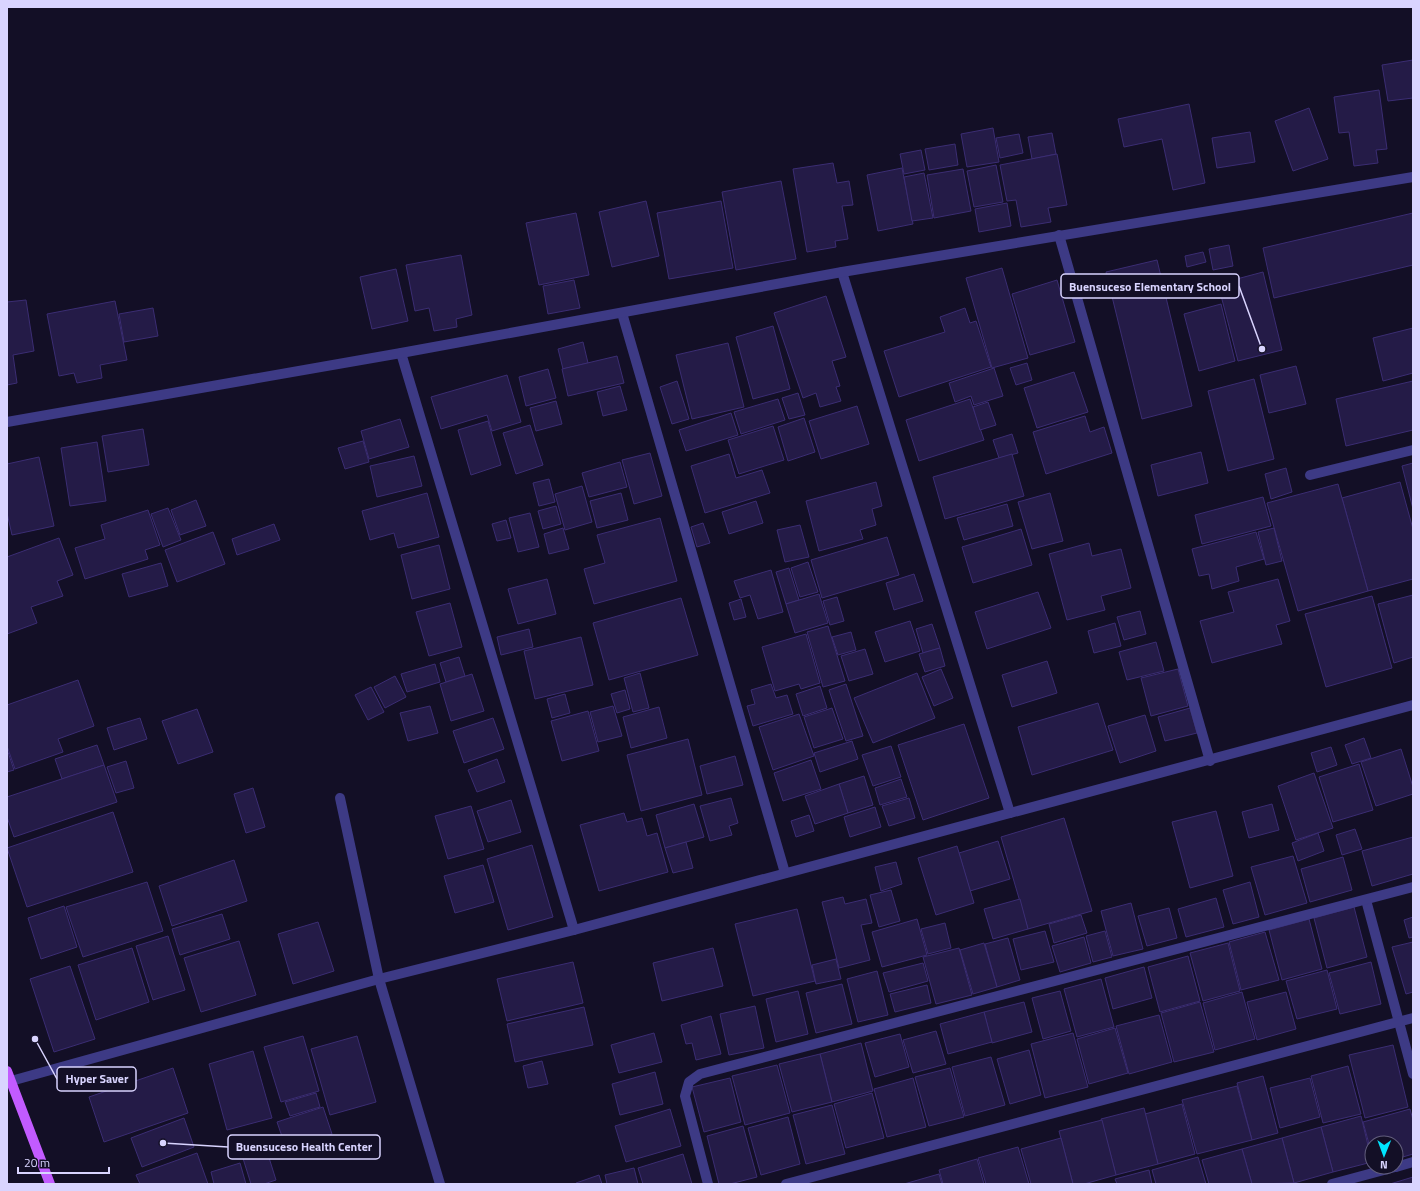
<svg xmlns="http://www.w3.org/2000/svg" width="1420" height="1191" font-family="'Titillium Web',sans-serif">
  <rect width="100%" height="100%" fill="#130f26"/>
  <g fill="#241b47" stroke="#3b2d73">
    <polygon points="1413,60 1413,98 1388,101 1382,65"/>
    <polygon points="1379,90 1387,149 1376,150 1378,163 1354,166 1349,132 1339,133 1334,97"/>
    <polygon points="1189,104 1205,183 1173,190 1162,139 1124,147 1118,119"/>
    <polygon points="1309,108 1328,159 1293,171 1275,121"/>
    <polygon points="993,128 999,162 967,167 961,134"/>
    <polygon points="1250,132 1255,162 1217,168 1212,138"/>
    <polygon points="1052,133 1056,154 1032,159 1028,137"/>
    <polygon points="1019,134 1023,153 1000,158 996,138"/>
    <polygon points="955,144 958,165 929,170 925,149"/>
    <polygon points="921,150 925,170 904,174 900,154"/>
    <polygon points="1057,154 1067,205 1048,208 1051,222 1021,227 1016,200 1007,201 1000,165"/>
    <polygon points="833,163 837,183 849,181 853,205 842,206 848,239 835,241 836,247 807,252 793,169"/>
    <polygon points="996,165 1003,202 974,207 967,171"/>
    <polygon points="902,168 913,224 878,231 867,175"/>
    <polygon points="963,169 971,211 934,218 927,175"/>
    <polygon points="924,173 933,218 912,221 904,177"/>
    <polygon points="781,181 796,259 736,270 722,192"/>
    <polygon points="646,201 659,256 612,267 599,212"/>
    <polygon points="721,201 733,268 669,279 657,213"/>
    <polygon points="1007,203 1011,226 979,232 975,209"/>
    <polygon points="576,213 589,275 539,285 526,223"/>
    <polygon points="1413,213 1413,265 1274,298 1263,248"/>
    <polygon points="1229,245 1233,266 1213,270 1209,249"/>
    <polygon points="1203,252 1206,262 1187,267 1185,256"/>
    <polygon points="461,255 472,315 456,319 457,327 434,331 429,308 415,311 406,265"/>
    <polygon points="1157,260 1192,406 1142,419 1106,272"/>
    <polygon points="1002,268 1028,358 992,368 966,278"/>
    <polygon points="396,269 408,321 372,329 360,277"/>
    <polygon points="1263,272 1282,350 1238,361 1218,284"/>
    <polygon points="574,280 580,308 548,314 543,286"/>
    <polygon points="1057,280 1075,342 1030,355 1012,294"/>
    <polygon points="826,296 846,357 832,361 840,386 836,387 841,401 820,407 816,393 803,398 774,313"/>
    <polygon points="26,300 34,351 13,355 17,383 7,385 7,302"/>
    <polygon points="115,301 127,360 100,365 102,378 77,383 74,373 59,376 47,314"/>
    <polygon points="1221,304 1235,361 1199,371 1184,314"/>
    <polygon points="153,308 158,336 124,342 119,314"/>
    <polygon points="965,308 970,323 976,321 991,367 899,397 884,351 945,332 940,317"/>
    <polygon points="773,326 790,389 753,399 736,337"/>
    <polygon points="1413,328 1413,373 1383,381 1373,338"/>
    <polygon points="583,342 588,363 563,369 558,349"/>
    <polygon points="728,343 744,407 692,419 676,355"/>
    <polygon points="617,356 624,383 568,396 562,369"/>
    <polygon points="1027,363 1032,380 1016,385 1010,368"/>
    <polygon points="1296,366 1306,404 1269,413 1260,375"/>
    <polygon points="994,368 1003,396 974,405 971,396 955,402 949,383"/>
    <polygon points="548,369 556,398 526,406 519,377"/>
    <polygon points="1074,372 1088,412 1037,428 1024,388"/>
    <polygon points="507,375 521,422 492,431 487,415 441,429 431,397"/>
    <polygon points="1254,379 1274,459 1228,471 1208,391"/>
    <polygon points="677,381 689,419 672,424 660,387"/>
    <polygon points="1413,381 1413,430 1346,446 1336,399"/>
    <polygon points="620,386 627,410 603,416 597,392"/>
    <polygon points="798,393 805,415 789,419 782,398"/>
    <polygon points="778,399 785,420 741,434 734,412"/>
    <polygon points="970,399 984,440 919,461 906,420"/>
    <polygon points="556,401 562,424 536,431 530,408"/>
    <polygon points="988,402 996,425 980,430 973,407"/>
    <polygon points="857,406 869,444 821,459 809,421"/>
    <polygon points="731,413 738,435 686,451 679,430"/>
    <polygon points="1085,416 1090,432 1104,427 1112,453 1046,474 1033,432"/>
    <polygon points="804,418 815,452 788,461 778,427"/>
    <polygon points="400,419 409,447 369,459 361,431"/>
    <polygon points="488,421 501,465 471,475 458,430"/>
    <polygon points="530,425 543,465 516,474 503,433"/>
    <polygon points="773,426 784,460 739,474 728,440"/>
    <polygon points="143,429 149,465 108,472 102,436"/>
    <polygon points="1012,434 1018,453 999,458 993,440"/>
    <polygon points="363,441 369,462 345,469 338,448"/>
    <polygon points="97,442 106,501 70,506 61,448"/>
    <polygon points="1201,452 1208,483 1158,496 1151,465"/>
    <polygon points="650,453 662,496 634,504 622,460"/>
    <polygon points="729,454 736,478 762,470 770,493 705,513 691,466"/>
    <polygon points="1012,454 1024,496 945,519 933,477"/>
    <polygon points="414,456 422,486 377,497 370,466"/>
    <polygon points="39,457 54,526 12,535 7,513 7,464"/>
    <polygon points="620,462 627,487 589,497 582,473"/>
    <polygon points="1413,463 1413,509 1402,466"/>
    <polygon points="1286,468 1292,492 1271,499 1265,474"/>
    <polygon points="549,479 555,502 539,506 533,483"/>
    <polygon points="876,482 882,506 872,509 876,525 860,530 863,539 819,551 806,501"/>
    <polygon points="1400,482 1413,529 1413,579 1368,591 1342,498"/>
    <polygon points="1338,484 1368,591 1298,611 1267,503"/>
    <polygon points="582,486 592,522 565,530 555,494"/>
    <polygon points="427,493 439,537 398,548 394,533 370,540 362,511"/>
    <polygon points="621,493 628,520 597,528 590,501"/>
    <polygon points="1050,493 1063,541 1032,549 1018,502"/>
    <polygon points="1263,497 1271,526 1202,544 1195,515"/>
    <polygon points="196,500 206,526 180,535 171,510"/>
    <polygon points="756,501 763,523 729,534 722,512"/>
    <polygon points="1007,504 1013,526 964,540 957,518"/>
    <polygon points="556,506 561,524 543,529 538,511"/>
    <polygon points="168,508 181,540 163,547 151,514"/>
    <polygon points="148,510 160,545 145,550 148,559 85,579 75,548 105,539 101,525"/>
    <polygon points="530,513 539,547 518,552 509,518"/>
    <polygon points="660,518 677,581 594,604 584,569 605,563 597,535"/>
    <polygon points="506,520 511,538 497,541 492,524"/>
    <polygon points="703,523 710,543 697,547 691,527"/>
    <polygon points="274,524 280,540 237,555 232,539"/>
    <polygon points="800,525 809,557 785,562 777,530"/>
    <polygon points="563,528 569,549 549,554 544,534"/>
    <polygon points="1274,528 1282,561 1266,565 1258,532"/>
    <polygon points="1021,529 1032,565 973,583 962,547"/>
    <polygon points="213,532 225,564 177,582 165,550"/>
    <polygon points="1256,532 1264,559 1236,567 1239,581 1212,589 1209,574 1199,576 1192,549"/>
    <polygon points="887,537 899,575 822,598 811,560"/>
    <polygon points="59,538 73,575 57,581 63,596 31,607 37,623 7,634 7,557"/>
    <polygon points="1089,543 1092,556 1121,549 1131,588 1101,596 1105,610 1067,620 1049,554"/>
    <polygon points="439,545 450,589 412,599 401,555"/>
    <polygon points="808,562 818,592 800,597 791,568"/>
    <polygon points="161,563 168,586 129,597 122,574"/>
    <polygon points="789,568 799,600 786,604 776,572"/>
    <polygon points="771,570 783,612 758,619 750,595 740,598 734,581"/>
    <polygon points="914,574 923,601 894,610 886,583"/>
    <polygon points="547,579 556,614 518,624 508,589"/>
    <polygon points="1278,579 1290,621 1276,625 1282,644 1212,663 1200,621 1234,612 1228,592"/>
    <polygon points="1038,592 1051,628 987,649 975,612"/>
    <polygon points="819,594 828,623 795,633 786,604"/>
    <polygon points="1413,595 1413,657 1394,663 1378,604"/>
    <polygon points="1372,596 1392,668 1326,687 1305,614"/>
    <polygon points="837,597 844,621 830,625 823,601"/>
    <polygon points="681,598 698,655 609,680 593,623"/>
    <polygon points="741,599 746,617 734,620 729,603"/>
    <polygon points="450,603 462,647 429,656 416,612"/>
    <polygon points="1140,611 1146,634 1124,640 1117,617"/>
    <polygon points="910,621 920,651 885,662 875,632"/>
    <polygon points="1115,623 1121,646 1094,653 1088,631"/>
    <polygon points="932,624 940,648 923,653 916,629"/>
    <polygon points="828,626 845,681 823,687 807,632"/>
    <polygon points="529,629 533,647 501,655 497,637"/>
    <polygon points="851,632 856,650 838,655 832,637"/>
    <polygon points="806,634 820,683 801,689 799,684 775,691 762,647"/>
    <polygon points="581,637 593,685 535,699 524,651"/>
    <polygon points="1156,642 1164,671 1127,680 1119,652"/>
    <polygon points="940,648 945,666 925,672 919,654"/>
    <polygon points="865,649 873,674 849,681 841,656"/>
    <polygon points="459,657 465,676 446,682 440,663"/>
    <polygon points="1047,661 1057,693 1012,707 1002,675"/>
    <polygon points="435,664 440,682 407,692 401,674"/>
    <polygon points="941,669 953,698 934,706 922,677"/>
    <polygon points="1178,669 1188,706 1151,716 1141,678"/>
    <polygon points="640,673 649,708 633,712 624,678"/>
    <polygon points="917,673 935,718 873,743 854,698"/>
    <polygon points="472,674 484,711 451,721 440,684"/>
    <polygon points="395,676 406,697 385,708 374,687"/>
    <polygon points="78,680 94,726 58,739 63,752 15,769 7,746 7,705"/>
    <polygon points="771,684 776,698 787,695 793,714 753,726 747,706 755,704 751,690"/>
    <polygon points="846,684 863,736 846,741 829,690"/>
    <polygon points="820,686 827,708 803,716 796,694"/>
    <polygon points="371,687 384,712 368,720 355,695"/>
    <polygon points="625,690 630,709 617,713 611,694"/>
    <polygon points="565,694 570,713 552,718 547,699"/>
    <polygon points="1098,703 1113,750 1032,775 1018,727"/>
    <polygon points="430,706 438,733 408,741 400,713"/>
    <polygon points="613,706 622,736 598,742 590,712"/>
    <polygon points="659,707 667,738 631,748 623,717"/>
    <polygon points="832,708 843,739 814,748 804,717"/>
    <polygon points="1190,708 1197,733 1165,741 1158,717"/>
    <polygon points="197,709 213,752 178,764 162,721"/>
    <polygon points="588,711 599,751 562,761 551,721"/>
    <polygon points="799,714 814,756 773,770 759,727"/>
    <polygon points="1145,715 1156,751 1120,763 1108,726"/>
    <polygon points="140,718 147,739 114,750 107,728"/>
    <polygon points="493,718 504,749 464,763 453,731"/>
    <polygon points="964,724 989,798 923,820 898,745"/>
    <polygon points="1364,738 1371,758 1352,764 1345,745"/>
    <polygon points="688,739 702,795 641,811 627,755"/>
    <polygon points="852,741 858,759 820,772 814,753"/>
    <polygon points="97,745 104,765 62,779 55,759"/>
    <polygon points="891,746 901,777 873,786 862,755"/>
    <polygon points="1331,747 1337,765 1317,772 1311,753"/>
    <polygon points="7,749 14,770 7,772"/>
    <polygon points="1401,749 1413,787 1413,794 1376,806 1361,762"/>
    <polygon points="735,756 743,785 707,794 700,766"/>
    <polygon points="497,759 505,782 477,792 468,770"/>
    <polygon points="811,760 821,789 783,801 774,773"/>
    <polygon points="126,761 134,788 116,793 107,767"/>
    <polygon points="1359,764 1373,810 1333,822 1319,777"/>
    <polygon points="104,765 117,802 14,837 7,817 7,797"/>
    <polygon points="1314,773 1333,828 1296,840 1278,786"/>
    <polygon points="864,776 873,805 848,813 839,784"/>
    <polygon points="901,779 907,797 880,805 875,788"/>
    <polygon points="839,784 848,813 815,824 805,796"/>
    <polygon points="253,788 265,827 246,833 234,794"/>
    <polygon points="731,798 738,823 729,826 732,835 710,841 700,806"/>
    <polygon points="909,798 915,818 889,826 882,806"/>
    <polygon points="511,800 521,832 488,842 477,811"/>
    <polygon points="694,804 704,837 665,848 656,815"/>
    <polygon points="1272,804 1279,830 1249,838 1242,812"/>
    <polygon points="471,806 484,849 448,859 435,816"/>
    <polygon points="875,807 881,827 850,837 844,817"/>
    <polygon points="1216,811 1233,876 1190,888 1172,822"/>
    <polygon points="113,812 133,872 27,907 7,848"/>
    <polygon points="624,813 627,822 642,818 647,836 657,833 668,872 599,891 580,825"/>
    <polygon points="809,815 814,831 796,837 791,821"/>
    <polygon points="1064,818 1092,911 1028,929 1001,837"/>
    <polygon points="1355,829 1362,849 1342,855 1336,835"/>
    <polygon points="1318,833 1324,851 1298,861 1292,843"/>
    <polygon points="1413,837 1413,874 1372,886 1362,851"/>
    <polygon points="998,841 1010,879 970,891 959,853"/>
    <polygon points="686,842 693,868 673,873 665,848"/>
    <polygon points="532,845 553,917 508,930 487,859"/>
    <polygon points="957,846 974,903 936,915 918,858"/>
    <polygon points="1293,856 1307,903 1265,915 1251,867"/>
    <polygon points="1343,857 1352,890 1310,902 1301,869"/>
    <polygon points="234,860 247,901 172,926 159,886"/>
    <polygon points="896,862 902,884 881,891 875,867"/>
    <polygon points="483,865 494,902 455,913 444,876"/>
    <polygon points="147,882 163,931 83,957 66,907"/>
    <polygon points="1250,882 1259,917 1233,924 1223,890"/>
    <polygon points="891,890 900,921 879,927 870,895"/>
    <polygon points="843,897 845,904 866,899 872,923 861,925 870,960 839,968 822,902"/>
    <polygon points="1216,898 1224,927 1186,937 1178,909"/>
    <polygon points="1020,899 1028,929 993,939 984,909"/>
    <polygon points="1131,903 1143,949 1113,956 1101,911"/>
    <polygon points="64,906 77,947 41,959 28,918"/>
    <polygon points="1354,907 1367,957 1327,968 1314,918"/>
    <polygon points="1169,908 1177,938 1147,946 1138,916"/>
    <polygon points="797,909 815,981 753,996 735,924"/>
    <polygon points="222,914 230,939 180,955 172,929"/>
    <polygon points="1081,915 1087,933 1054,943 1049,924"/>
    <polygon points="1413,917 1413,937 1409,938 1404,920"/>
    <polygon points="917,919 927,955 882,967 872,932"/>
    <polygon points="1309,919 1322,969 1282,980 1269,930"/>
    <polygon points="318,922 334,971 293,984 278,934"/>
    <polygon points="945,923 951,948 928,954 921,929"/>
    <polygon points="1045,931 1054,962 1021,970 1013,939"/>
    <polygon points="1105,931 1112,957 1093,962 1086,936"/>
    <polygon points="1265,932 1279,980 1241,990 1229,942"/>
    <polygon points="168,936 185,990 153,1000 136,946"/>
    <polygon points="1084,937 1091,963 1060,972 1052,946"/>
    <polygon points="1008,938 1020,980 997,987 985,944"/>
    <polygon points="239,941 256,995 201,1012 184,958"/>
    <polygon points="1413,942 1413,992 1406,994 1392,947"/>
    <polygon points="984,943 997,987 973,994 960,950"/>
    <polygon points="1228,943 1240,991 1203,1001 1190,953"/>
    <polygon points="132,948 149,1002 96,1020 78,965"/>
    <polygon points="713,948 723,986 662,1001 653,963"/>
    <polygon points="959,948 972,995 936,1004 923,957"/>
    <polygon points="1188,956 1200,1001 1160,1012 1148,967"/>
    <polygon points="836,959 841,979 816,984 812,965"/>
    <polygon points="573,962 583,1003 507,1021 497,979"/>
    <polygon points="1371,962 1381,1004 1340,1014 1329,973"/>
    <polygon points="923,963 928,981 889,992 883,973"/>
    <polygon points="70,966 95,1039 54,1052 30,979"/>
    <polygon points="1144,967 1152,998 1113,1009 1105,978"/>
    <polygon points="1327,970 1337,1009 1297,1019 1286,981"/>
    <polygon points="877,971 888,1015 858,1022 847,979"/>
    <polygon points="1101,979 1114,1027 1077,1037 1064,989"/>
    <polygon points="842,984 852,1024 816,1033 806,993"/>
    <polygon points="927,985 931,1003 895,1012 890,994"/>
    <polygon points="798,991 808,1034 776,1042 766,999"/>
    <polygon points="1060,991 1071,1031 1043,1039 1032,998"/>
    <polygon points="1242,992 1255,1039 1215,1050 1203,1003"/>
    <polygon points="1286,992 1296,1029 1257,1040 1247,1002"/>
    <polygon points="1024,1002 1032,1032 992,1043 984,1012"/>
    <polygon points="1200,1002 1214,1052 1174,1062 1161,1013"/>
    <polygon points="755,1006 764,1048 729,1055 720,1014"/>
    <polygon points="584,1007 593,1045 515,1062 507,1024"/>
    <polygon points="984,1012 992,1042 948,1054 940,1024"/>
    <polygon points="1159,1015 1172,1062 1129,1074 1116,1026"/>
    <polygon points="711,1016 721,1054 696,1060 692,1043 686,1044 681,1025"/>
    <polygon points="1115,1028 1128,1073 1089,1084 1077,1039"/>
    <polygon points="936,1031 946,1064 913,1073 903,1040"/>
    <polygon points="654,1033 662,1062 619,1073 611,1045"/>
    <polygon points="1073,1033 1088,1087 1045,1098 1031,1044"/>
    <polygon points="900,1034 909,1067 875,1077 865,1043"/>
    <polygon points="303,1036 319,1091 281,1102 264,1047"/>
    <polygon points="357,1036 376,1102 330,1115 311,1049"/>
    <polygon points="861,1043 873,1091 832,1102 820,1054"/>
    <polygon points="1393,1045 1408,1107 1365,1118 1349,1055"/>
    <polygon points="1029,1050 1041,1095 1010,1104 997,1059"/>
    <polygon points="253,1051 272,1118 227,1130 209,1064"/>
    <polygon points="820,1054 832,1102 792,1112 779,1064"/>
    <polygon points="991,1057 1005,1105 965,1116 952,1067"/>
    <polygon points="542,1061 548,1084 528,1088 523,1066"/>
    <polygon points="777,1065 790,1113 745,1125 732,1076"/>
    <polygon points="1348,1066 1361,1114 1323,1123 1311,1076"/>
    <polygon points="173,1068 188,1113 104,1142 89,1097"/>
    <polygon points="950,1068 964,1117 929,1126 915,1077"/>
    <polygon points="655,1072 663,1104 620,1115 612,1084"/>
    <polygon points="1263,1076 1278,1133 1252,1140 1237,1083"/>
    <polygon points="730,1078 741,1122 704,1132 692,1087"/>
    <polygon points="913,1078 926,1127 887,1137 874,1089"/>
    <polygon points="1310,1078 1320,1117 1280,1128 1270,1088"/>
    <polygon points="1237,1086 1252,1140 1197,1154 1182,1100"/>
    <polygon points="316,1093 320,1107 290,1116 285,1102"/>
    <polygon points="872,1093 884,1138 846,1148 834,1104"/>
    <polygon points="1182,1104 1195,1154 1158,1164 1145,1114"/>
    <polygon points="832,1105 845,1154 806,1164 793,1115"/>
    <polygon points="323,1107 332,1134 286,1148 277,1122"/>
    <polygon points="1144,1108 1158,1164 1116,1175 1101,1119"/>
    <polygon points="670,1109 681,1146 626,1162 615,1126"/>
    <polygon points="1410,1109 1413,1120 1413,1154 1396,1159 1396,1143 1372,1143 1372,1155 1363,1122"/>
    <polygon points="1361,1116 1372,1162 1333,1172 1321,1127"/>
    <polygon points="788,1117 800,1164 761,1175 748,1128"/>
    <polygon points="184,1118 194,1147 142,1167 131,1138"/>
    <polygon points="1102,1120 1116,1175 1084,1184 1073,1184 1059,1131"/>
    <polygon points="743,1126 757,1177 730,1184 719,1184 707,1136"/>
    <polygon points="1321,1127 1333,1172 1294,1183 1282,1138"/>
    <polygon points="1061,1138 1073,1184 1031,1184 1021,1149"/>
    <polygon points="1282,1138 1294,1183 1252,1184 1242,1149"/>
    <polygon points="265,1145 276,1180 264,1184 251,1184 241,1152"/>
    <polygon points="1018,1147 1029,1184 986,1184 978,1158"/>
    <polygon points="1242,1149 1252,1184 1209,1184 1202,1160"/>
    <polygon points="197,1153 208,1184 140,1184 136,1175"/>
    <polygon points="683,1154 692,1184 643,1184 638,1168"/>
    <polygon points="1198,1157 1206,1184 1156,1184 1152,1170"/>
    <polygon points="977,1159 984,1184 943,1184 939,1170"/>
    <polygon points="240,1163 246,1184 214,1184 211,1172"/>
    <polygon points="634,1168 638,1184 607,1184 605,1175"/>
    <polygon points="1149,1170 1152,1184 1117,1184 1115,1179"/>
    <polygon points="939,1174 942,1184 904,1184"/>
    <polygon points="599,1175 602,1184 576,1184 576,1183"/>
    <polygon points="1413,1177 1413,1184 1390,1184"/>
  </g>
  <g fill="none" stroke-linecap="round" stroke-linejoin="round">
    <polyline stroke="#3d3a85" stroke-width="10" points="340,798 379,979"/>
    <g stroke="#3d3a85" stroke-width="10">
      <polyline points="1059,235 1210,761"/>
      <polyline points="842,272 1010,813"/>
      <polyline points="622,313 785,873"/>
      <polyline points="401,353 574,930"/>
      <polyline points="7,422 401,353 842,272 1413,177"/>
      <polyline points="1310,475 1413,450"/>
      <polyline points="1366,900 1413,1074"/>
      <polyline points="379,979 440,1184"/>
      <polyline points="11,1081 379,979 574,930 1413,705"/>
      <polyline points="1396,1167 1413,1162"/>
      <polyline points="708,1184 685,1096 689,1082 700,1074 1413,887"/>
      <polyline points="1332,1184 1395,1167"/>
    </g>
    <polyline stroke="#3d3a85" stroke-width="10" points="786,1184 1413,1018"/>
    <polyline stroke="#c25bff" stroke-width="10" points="7,1071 50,1184"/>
  </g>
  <path fill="none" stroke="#d9d4ff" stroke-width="1.5" d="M1262 349L1239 286M35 1039L57 1079M163 1143L228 1147"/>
  <g fill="#d9d4ff" stroke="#130f26" stroke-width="1.5">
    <circle cx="1262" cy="349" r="4"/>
    <circle cx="35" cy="1039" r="4"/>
    <circle cx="163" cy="1143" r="4"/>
  </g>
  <g fill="#130f26" stroke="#d9d4ff" stroke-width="1.5">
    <rect x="1061" y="274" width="178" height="24" rx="4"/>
    <rect x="57" y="1067" width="79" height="24" rx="4"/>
    <rect x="228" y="1135" width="152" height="24" rx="4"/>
  </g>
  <g font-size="12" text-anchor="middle" font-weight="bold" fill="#d9d4ff">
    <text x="1150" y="291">Buensuceso Elementary School</text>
    <text x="97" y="1083">Hyper Saver</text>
    <text x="304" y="1151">Buensuceso Health Center</text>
  </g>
  <rect width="1420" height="1191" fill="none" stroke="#d9d4ff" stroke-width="16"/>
  <g transform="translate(1384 1155) rotate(181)"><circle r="19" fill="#130f26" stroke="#625e7d"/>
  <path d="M0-3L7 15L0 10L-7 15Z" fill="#00e5ff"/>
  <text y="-6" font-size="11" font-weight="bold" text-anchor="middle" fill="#d9d4ff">N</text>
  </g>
  <path d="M18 1167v6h91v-6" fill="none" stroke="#d9d4ff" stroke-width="2"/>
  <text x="24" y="1167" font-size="12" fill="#d9d4ff" stroke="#130f26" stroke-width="3" paint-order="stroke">20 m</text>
</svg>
